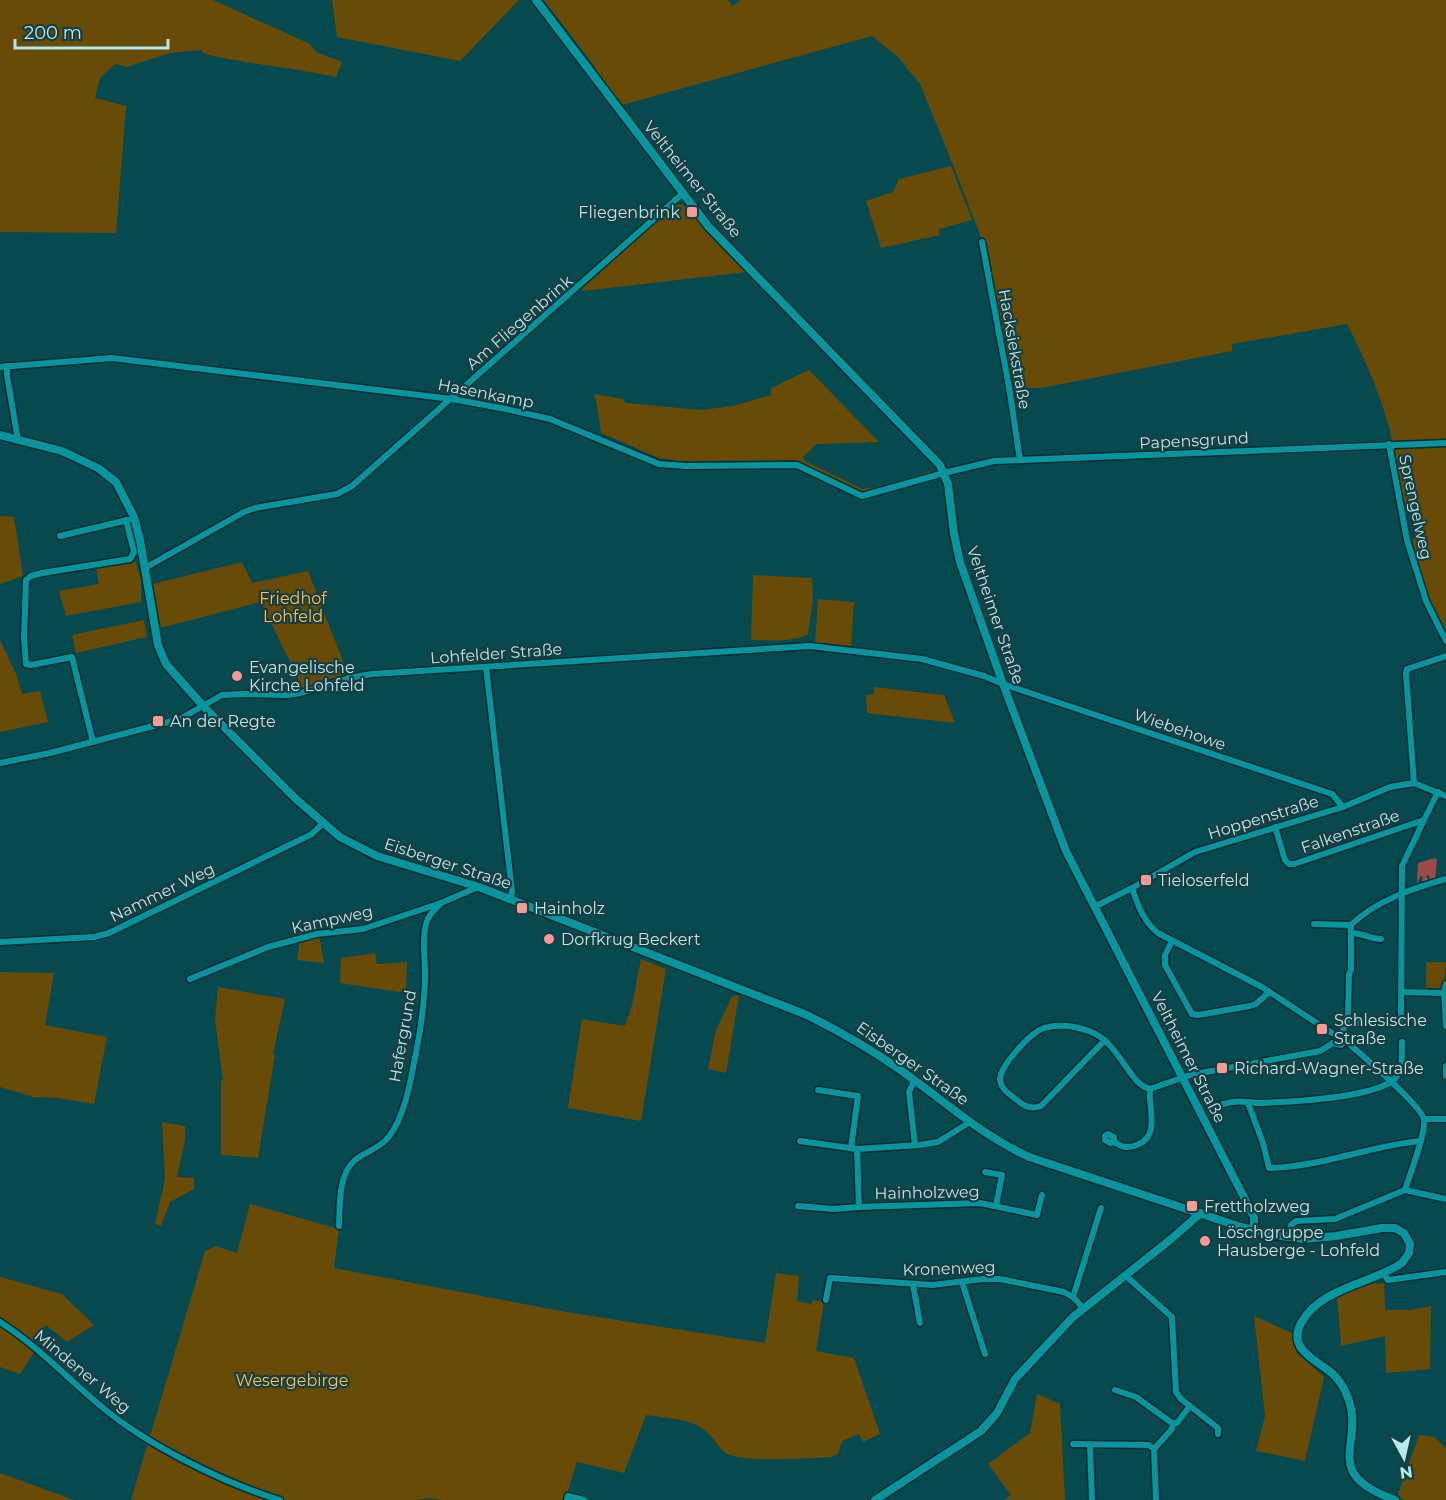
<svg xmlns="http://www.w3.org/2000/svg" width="1446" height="1500" font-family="Montserrat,sans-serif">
  <rect width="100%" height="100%" fill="#064a4f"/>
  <g fill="#674b07">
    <path d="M 0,0 L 213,0 L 310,44 L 316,52 L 342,62 L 336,77 C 292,68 248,64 205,54 L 201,50 L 170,53 L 127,67 L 115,64 L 100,78 L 95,98 L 126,106 L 116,233 L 0,232 Z"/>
    <polygon points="332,0 519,0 460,61 337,37"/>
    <path d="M 544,0 L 728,0 L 732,6 L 741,0 L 1446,0 L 1446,637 C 1432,608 1421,580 1414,549 C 1411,536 1419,524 1412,513 L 1403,510 C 1400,490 1398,470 1394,450 C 1387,409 1366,361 1347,324 L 1232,344 L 1232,351 L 1041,388 L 1010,387 L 983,242 L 953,165 L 920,84 L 898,57 L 872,36 L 622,105 L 617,103 L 592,63 Z"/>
    <polygon points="951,166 972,220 939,229 940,235 881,248 866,201 893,192 899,179"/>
    <polygon points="677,204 686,206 747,272 582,291 581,288"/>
    <polygon points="809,370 879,442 817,444 803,457 805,461 862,489 879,487 932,471 935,473 862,494 795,464 795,460 681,461 659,458 601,433 597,404 594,394 623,399 626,403 701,410 733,406 771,395 771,388"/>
    <polygon points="0,516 14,517 23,576 0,584"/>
    <polygon points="135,560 141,578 141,602 66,616 59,591 99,584 96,567"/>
    <polygon points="242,562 252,583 308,571 348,674 303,689 261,602 160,628 153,584"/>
    <path d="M 753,575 L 812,578 L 813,599 L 808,634 C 793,643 768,640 751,640 Z"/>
    <polygon points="818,599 854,602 851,648 815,644"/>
    <polygon points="144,620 147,637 76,653 72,635"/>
    <polygon points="0,640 16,674 22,694 40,691 48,722 0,732"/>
    <polygon points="874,687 944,695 955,723 867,713 866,695 874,694"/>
    <polygon points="319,935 324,963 297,960 300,941"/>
    <polygon points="375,953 377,964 407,962 406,993 340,983 341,958"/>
    <polygon points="641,959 666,969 641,1121 568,1108 582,1019 625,1026 632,1005"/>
    <polygon points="1426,962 1446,962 1444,985 1440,990 1426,989"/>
    <polygon points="0,972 54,973 45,1025 107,1037 94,1104 58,1098 34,1097 0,1087"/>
    <polygon points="218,987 285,999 273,1054 275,1055 258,1158 221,1155 221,1081 223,1080 215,1020"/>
    <polygon points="739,995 726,1073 708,1069 716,1030 732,996"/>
    <polygon points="162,1122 185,1126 185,1140 177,1177 194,1178 194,1189 170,1202 161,1226 155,1224 165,1179"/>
    <path d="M 250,1204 L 339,1229 L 334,1268 L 572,1313 L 765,1343 L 776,1273 L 799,1276 L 797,1301 L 811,1304 L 813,1300 L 824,1302 L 816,1351 L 854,1358 L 880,1434 L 863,1442 L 859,1434 L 842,1441 L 838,1454 L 831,1457 C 811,1458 740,1463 726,1453 C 718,1448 714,1438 707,1432 C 691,1418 666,1418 646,1415 L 624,1473 L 577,1462 L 565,1500 L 443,1500 L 430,1498 L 415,1500 L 131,1500 L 205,1251 L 216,1246 L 237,1253 Z"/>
    <polygon points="0,1277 62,1294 94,1325 67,1342 46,1325 33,1342 0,1320"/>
    <polygon points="1372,1280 1377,1284 1384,1283 1385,1310 1410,1310 1431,1306 1430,1369 1386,1373 1385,1336 1341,1346 1337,1297"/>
    <polygon points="1254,1316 1294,1334 1296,1352 1324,1377 1305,1461 1256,1451 1265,1416"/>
    <polygon points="0,1325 36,1349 20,1374 0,1367"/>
    <polygon points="1037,1394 1060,1404 1065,1500 1004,1500 1011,1495 988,1464 1030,1433"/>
    <polygon points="1419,1435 1434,1437 1446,1448 1446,1500 1405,1500 1397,1497"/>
    <polygon points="0,1473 74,1500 0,1500"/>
  </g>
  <polygon fill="#9a4a49" points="1435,858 1437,860 1435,878 1430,881 1429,875 1426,876 1429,881 1422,883 1423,877 1421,876 1417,884 1418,863"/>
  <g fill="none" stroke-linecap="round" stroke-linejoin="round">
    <defs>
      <g id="street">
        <polyline points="982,242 1009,387 1020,460"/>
        <polyline points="7,366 7,375 18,440"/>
        <polyline points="0,367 112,358 452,399 506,409 550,419 659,464 686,466 797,465 862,496 944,473 994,461 1446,443"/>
        <polyline points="1389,444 1407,540 1426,601 1446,641"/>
        <polyline points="60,536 128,520"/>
        <polyline points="145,568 244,512 255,508 337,494 352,486 682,194"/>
        <polyline points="486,667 512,891 511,899"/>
        <polyline points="93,742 72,657 31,665 26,664 24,637 26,580 31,576 42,573 130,559 134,552 126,520"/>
        <polyline points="0,763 50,753 180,719 222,695 246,694 287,695 301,693 349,678 372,674 810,646 922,659 984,676 1003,684 1332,794 1343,807"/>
        <polyline points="1414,783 1406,673 1407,669 1446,656"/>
        <polyline points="1275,827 1285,860 1289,864 1294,864 1424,820 1438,792"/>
        <path d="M 1132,888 C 1138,905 1143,921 1158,933 L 1262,987 L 1332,1033"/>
        <polyline points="1094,907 1132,888 1195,852 1343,807 1390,787 1414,783 1446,796"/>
        <polyline points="1314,924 1351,925"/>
        <path d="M 1351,933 C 1363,933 1370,939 1381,939"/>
        <polyline points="1172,941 1165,955 1165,965 1192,1014 1198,1015 1250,1006 1256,1004 1269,992"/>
        <polyline points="0,942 94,937 109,933 312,834 322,824"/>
        <polyline points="190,979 268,947 317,934 363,929 441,903 478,887"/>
        <polyline points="1446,984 1444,993 1446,1026"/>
        <polyline points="1402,992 1444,993"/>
        <polyline points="1347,1023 1395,1023 1401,1019 1402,866 1424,820"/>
        <path d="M 1343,1030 L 1348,1018 L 1349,974 L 1351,970 L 1351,925 C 1375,901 1414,888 1446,879"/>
        <path d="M 1105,1040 L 1041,1106 C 1027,1111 1020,1102 1009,1094 C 1004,1090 1000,1086 1000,1079 C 1001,1065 1030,1033 1044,1028 C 1058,1024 1075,1026 1089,1031 C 1120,1042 1129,1085 1150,1089 L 1190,1075 L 1320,1051 L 1333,1043"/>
        <path d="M 1346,1041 C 1360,1054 1420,1104 1424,1119 C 1427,1130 1409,1177 1405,1190"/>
        <polyline points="1333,1043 1341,1045 1346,1041 1347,1035 1343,1030"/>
        <polyline points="1446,1066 1446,1076"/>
        <path d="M 1201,1073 L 1210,1105 C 1218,1107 1224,1103 1232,1102 C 1241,1100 1251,1103 1260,1103 C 1290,1102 1369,1098 1392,1081 C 1405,1072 1401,1056 1402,1042"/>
        <polyline points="914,1081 909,1092 915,1145"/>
        <polyline points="818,1090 858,1096 851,1148"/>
        <path d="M 1248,1103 L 1263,1143 L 1269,1168 C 1321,1167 1369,1146 1420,1141"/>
        <polyline points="1424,1119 1446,1119"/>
        <polyline points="800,1141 857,1149 919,1145 938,1142 970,1122"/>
        <path d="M 1114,1142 L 1110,1143 L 1105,1140 L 1105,1136 L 1108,1134 L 1114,1137 L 1114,1142 C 1122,1147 1127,1149 1137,1145 C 1161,1136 1148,1108 1150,1089"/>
        <polyline points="985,1172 1002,1175 996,1206"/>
        <polyline points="798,1206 833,1209 859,1207 857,1149"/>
        <polyline points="859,1207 980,1203 1037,1215 1042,1195"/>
        <path d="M 339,1226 C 340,1205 338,1175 355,1160 C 365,1152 377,1149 386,1140 C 402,1123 409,1091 413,1068 C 419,1040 424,1009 425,981 C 426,963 421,939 427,921 C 429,914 436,909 441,903"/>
        <polyline points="1288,1237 1291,1225 1296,1221 1335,1219 1405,1190 1446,1199"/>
        <polyline points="1383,1273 1388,1280 1446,1272"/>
        <polyline points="1126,1276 1172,1317 1176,1392 1181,1399 1218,1428 1218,1434"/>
        <polyline points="962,1282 985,1354"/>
        <polyline points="913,1285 920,1323"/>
        <polyline points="1073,1297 1101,1208"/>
        <polyline points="826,1300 830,1278 932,1285 983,1279 1000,1279 1064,1292 1073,1297 1083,1308"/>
        <path d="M 0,1322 C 39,1347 67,1378 102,1407 C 147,1445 224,1483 280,1500"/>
        <polyline points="1115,1390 1136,1397 1172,1423 1177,1423 1190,1406"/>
        <polyline points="1073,1444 1149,1445 1154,1449"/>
        <polyline points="1090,1445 1092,1500"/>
        <polyline points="567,1500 568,1496 584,1500"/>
        <polyline points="1156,1500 1154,1449 1172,1429 1173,1424"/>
      </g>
      <g id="secondary">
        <polyline points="536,0 708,226 940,465 948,484 954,534 960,562 1003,684 1066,851 1250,1209 1254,1218 1254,1230"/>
        <path d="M 0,435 L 62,451 L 98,468 L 116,482 L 134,517 L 140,540 L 158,645 L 166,664 L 204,707 L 296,799 L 340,837 L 377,856 L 479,887 L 807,1015 C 839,1031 869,1048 899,1069 C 942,1099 981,1135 1029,1157 L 1238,1226 L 1273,1235 L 1304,1239 L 1336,1236 L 1382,1228 L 1395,1228 L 1404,1233 L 1410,1244 L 1409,1253 L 1402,1263 C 1371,1284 1321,1287 1301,1323 C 1287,1350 1317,1360 1333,1374 C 1339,1380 1343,1386 1346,1393 C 1369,1443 1316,1471 1395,1500"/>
        <polyline points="875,1500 981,1431 997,1413 1015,1379 1073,1317 1170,1240 1201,1213"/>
      </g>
    </defs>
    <use href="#street" stroke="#082d30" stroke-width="9"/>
    <use href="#secondary" stroke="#082d30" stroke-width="11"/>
    <use href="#street" stroke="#0a959e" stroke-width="6"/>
    <use href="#secondary" stroke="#0a959e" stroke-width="8"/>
  </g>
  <g fill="#f59b97" stroke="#193d40" stroke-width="2">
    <rect x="686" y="206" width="12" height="12" rx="3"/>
    <circle cx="237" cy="676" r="6"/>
    <rect x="152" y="715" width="12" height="12" rx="3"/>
    <rect x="1140" y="874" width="12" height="12" rx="3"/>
    <rect x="516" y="902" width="12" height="12" rx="3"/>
    <circle cx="549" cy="939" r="6"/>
    <rect x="1316" y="1023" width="12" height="12" rx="3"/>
    <rect x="1216" y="1062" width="12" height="12" rx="3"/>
    <rect x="1186" y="1200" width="12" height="12" rx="3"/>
    <circle cx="1205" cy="1241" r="6"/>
  </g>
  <g text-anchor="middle" stroke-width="4.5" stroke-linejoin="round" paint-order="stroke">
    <g font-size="16" fill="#b6e8ec" stroke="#193d40">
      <text transform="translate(693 179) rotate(51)" y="6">Veltheimer Straße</text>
      <text transform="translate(519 322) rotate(-41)" y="6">Am Fliegenbrink</text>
      <text transform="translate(1015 349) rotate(80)" y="6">Hacksiekstraße</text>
      <text transform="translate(486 393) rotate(11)" y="6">Hasenkamp</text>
      <text transform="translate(1194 440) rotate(-3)" y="6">Papensgrund</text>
      <text transform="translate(1416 507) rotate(78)" y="6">Sprengelweg</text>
      <text transform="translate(996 615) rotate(71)" y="6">Veltheimer Straße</text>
      <text transform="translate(496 653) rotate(-4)" y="6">Lohfelder Straße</text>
      <text transform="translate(1180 729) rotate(19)" y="6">Wiebehowe</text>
      <text transform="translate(1263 817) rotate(-17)" y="6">Hoppenstraße</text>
      <text transform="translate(1350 831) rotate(-19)" y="6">Falkenstraße</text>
      <text transform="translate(448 863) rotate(18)" y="6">Eisberger Straße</text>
      <text transform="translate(162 892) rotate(-26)" y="6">Nammer Weg</text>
      <text transform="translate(332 919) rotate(-12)" y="6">Kampweg</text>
      <text transform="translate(402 1036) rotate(-80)" y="6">Hafergrund</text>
      <text transform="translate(1189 1057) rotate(63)" y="6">Veltheimer Straße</text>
      <text transform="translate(913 1063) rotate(35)" y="6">Eisberger Straße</text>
      <text transform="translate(927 1192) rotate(-1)" y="6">Hainholzweg</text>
      <text transform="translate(949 1268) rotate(-2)" y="6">Kronenweg</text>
      <text transform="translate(83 1371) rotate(40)" y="6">Mindener Weg</text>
    </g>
    <g font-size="16" fill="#b6e8ec" stroke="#193d40" text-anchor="start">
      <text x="680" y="218" text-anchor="end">Fliegenbrink</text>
      <text x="249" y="673">Evangelische<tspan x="249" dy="18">Kirche Lohfeld</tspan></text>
      <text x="170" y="727">An der Regte</text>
      <text x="1158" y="886">Tieloserfeld</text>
      <text x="534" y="914">Hainholz</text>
      <text x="561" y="945">Dorfkrug Beckert</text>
      <text x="1334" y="1026">Schlesische<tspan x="1334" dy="18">Straße</tspan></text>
      <text x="1234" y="1074">Richard-Wagner-Straße</text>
      <text x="1204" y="1212">Frettholzweg</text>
      <text x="1217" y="1238">Löschgruppe<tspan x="1217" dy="18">Hausberge - Lohfeld</tspan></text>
    </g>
    <g font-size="16" fill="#f6c155" stroke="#193d40">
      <text x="293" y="604">Friedhof<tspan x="293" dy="18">Lohfeld</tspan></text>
      <text x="292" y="1386">Wesergebirge</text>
    </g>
  </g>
  <g transform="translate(1404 1458) rotate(172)" stroke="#193d40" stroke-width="4.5" paint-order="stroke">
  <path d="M0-4.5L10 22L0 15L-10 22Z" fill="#b6e8ec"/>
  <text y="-9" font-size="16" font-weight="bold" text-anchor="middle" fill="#b6e8ec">N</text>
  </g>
  <path d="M15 39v9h153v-9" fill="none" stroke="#b6e8ec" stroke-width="3"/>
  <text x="24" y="39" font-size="18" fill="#b6e8ec" stroke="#193d40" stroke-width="4.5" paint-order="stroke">200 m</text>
</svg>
